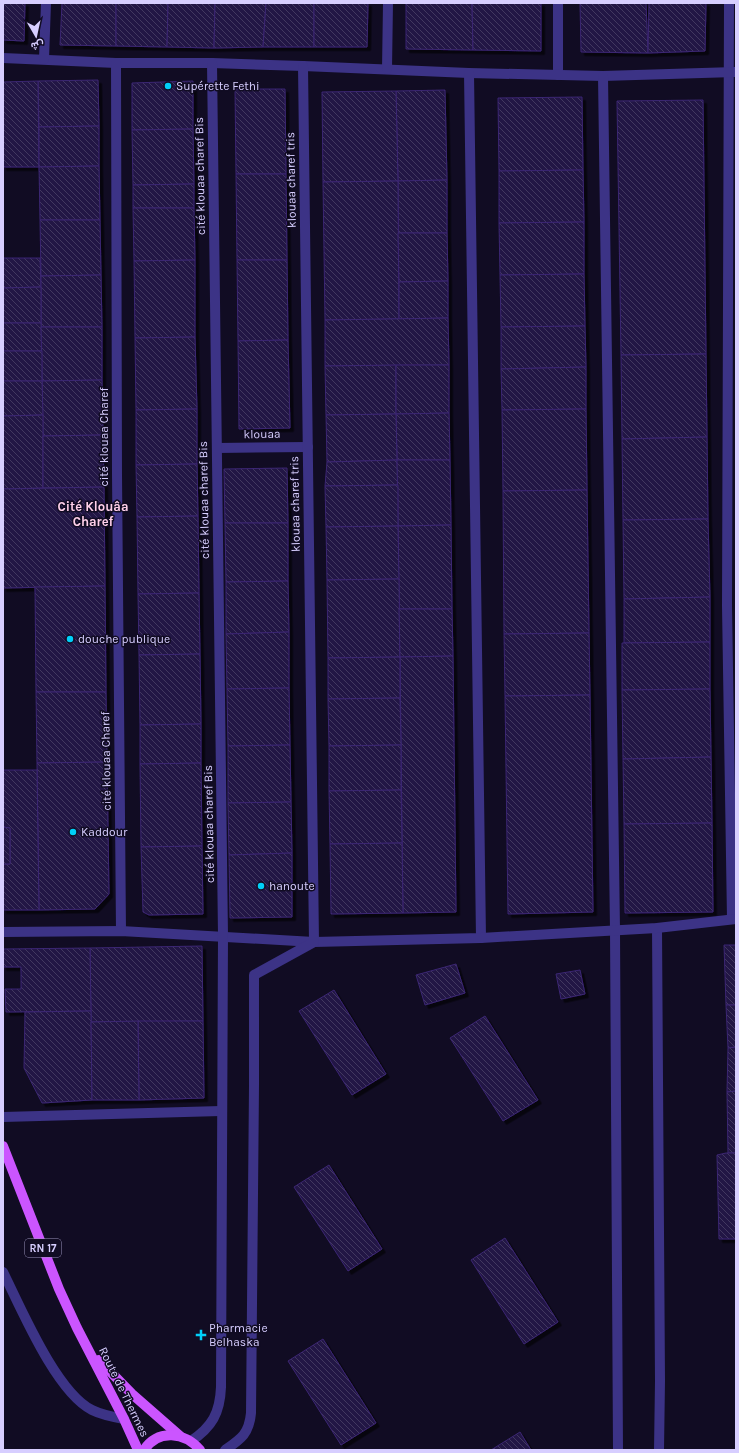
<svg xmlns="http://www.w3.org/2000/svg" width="739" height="1453" font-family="Karla,Vazirmatn,sans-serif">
  <defs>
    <pattern id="building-back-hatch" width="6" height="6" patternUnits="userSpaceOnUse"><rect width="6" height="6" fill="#231645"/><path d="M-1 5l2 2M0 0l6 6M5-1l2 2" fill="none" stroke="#423761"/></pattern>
    <filter id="shadow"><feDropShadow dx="3.5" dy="3.5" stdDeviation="0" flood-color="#0009"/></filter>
  </defs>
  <rect width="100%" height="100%" fill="#110c23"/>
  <g fill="url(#building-back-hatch)" stroke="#3b2673" filter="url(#shadow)">
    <polygon points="3,3 25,3 24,41 3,40"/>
    <polygon points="62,3 116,3 116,46 60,45"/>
    <polygon points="116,3 168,3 167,47 116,46"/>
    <polygon points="168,3 215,3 214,48 167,47"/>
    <polygon points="215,3 266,3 263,47 214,48"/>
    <polygon points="266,3 314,3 314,47 263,47"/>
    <polygon points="314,3 368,3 367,47 314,47"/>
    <polygon points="406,3 472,3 473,50 406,49"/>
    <polygon points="472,3 541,3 541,51 473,50"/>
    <polygon points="580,3 646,3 648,53 581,52"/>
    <polygon points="649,3 706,3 705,51 648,53"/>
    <polygon points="98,80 99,126 39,127 38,81"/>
    <polygon points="38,81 39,167 3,167 3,82"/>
    <polygon points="193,81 193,129 132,130 132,83"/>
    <polygon points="235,89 285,89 286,174 236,174"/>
    <polygon points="445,90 447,180 398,181 396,91"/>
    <polygon points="396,91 398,181 323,182 322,92"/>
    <polygon points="582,97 583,170 499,171 498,98"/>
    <polygon points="703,100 706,354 621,355 617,101"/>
    <polygon points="99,126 99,166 39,167 39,127"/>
    <polygon points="193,129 194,184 133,185 132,130"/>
    <polygon points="99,166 100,220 40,220 39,167"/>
    <polygon points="583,170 584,222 499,223 499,171"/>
    <polygon points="236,174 286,174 287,260 237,260"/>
    <polygon points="447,180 447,233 398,233 398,181"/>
    <polygon points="398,181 399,319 325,320 323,182"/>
    <polygon points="194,184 194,208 133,208 133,185"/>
    <polygon points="133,208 194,208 195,260 134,261"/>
    <polygon points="40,220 100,220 101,275 41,276"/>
    <polygon points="584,222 584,274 500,275 499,223"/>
    <polygon points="398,233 447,233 448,281 399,282"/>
    <polygon points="3,258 40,258 41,287 3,288"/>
    <polygon points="195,260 195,337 135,338 134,261"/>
    <polygon points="237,260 287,260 288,340 238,341"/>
    <polygon points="584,274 585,326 501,327 500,275"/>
    <polygon points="101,275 102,327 41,327 41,276"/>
    <polygon points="448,281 448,318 399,319 399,282"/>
    <polygon points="41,287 41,323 3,323 3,288"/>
    <polygon points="448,318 449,365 325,366 325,320"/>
    <polygon points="3,323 41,323 42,351 3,351"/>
    <polygon points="585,326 586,367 501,369 501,327"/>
    <polygon points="41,327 102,327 102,380 42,381"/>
    <polygon points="195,337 197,409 136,410 135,338"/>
    <polygon points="288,340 290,428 239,429 238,341"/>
    <rect x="3" y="351" width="39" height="30"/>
    <polygon points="706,354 707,437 622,439 621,355"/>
    <polygon points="396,365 396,414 326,415 325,366"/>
    <polygon points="396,365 449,365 449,413 396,414"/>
    <polygon points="586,367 586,409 502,410 501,369"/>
    <polygon points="102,380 103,435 43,436 42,381"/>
    <polygon points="3,381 42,381 43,415 3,416"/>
    <polygon points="197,409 197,464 136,465 136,410"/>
    <polygon points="586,409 587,490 503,491 502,410"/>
    <polygon points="449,413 450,460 397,460 396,414"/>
    <polygon points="396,414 397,460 327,462 326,415"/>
    <polygon points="43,415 43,488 3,489 3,416"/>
    <polygon points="103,435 104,487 43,488 43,436"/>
    <polygon points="707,437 708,519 623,520 622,439"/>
    <polygon points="397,460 398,485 325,486 327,462"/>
    <polygon points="397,460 450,460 451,525 398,526"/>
    <polygon points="197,464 198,516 137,517 136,465"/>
    <polygon points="287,468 288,523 225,523 224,469"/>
    <polygon points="398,485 398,526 326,527 325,486"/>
    <polygon points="104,487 105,586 3,588 3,489"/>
    <polygon points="587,490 589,633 504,634 503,491"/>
    <polygon points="198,516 199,593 138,594 137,517"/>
    <polygon points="708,519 710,597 624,599 623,520"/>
    <polygon points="225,523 288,523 288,581 226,582"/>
    <polygon points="451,525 452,609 399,609 398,526"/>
    <polygon points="398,526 399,579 327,580 326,527"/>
    <polygon points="399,579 400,657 328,658 327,580"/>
    <polygon points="288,581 289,632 226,634 226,582"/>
    <polygon points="105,586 106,692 36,692 35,587"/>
    <polygon points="199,593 200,654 139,655 138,594"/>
    <polygon points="710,597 710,642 624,643 624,599"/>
    <polygon points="399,609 452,609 453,656 400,657"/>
    <polygon points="289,632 289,688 227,689 226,634"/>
    <polygon points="589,633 590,695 505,696 504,634"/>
    <polygon points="710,642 710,689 622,690 622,643"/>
    <polygon points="200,654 201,724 140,725 139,655"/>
    <polygon points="453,656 456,912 403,913 400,657"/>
    <polygon points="400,657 400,698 328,699 328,658"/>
    <polygon points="289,688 290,745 228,746 227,689"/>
    <polygon points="710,689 711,757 623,759 622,690"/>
    <polygon points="36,692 106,692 107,762 37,763"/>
    <polygon points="590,695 593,912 508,914 505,696"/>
    <polygon points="400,698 401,745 329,746 328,699"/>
    <polygon points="201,724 201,763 140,764 140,725"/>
    <polygon points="290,745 291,802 228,803 228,746"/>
    <polygon points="401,745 401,790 329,791 329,746"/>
    <polygon points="711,757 712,823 624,824 623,759"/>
    <polygon points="107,762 109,894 95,909 39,910 37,763"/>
    <polygon points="201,763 202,846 141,847 140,764"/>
    <polygon points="3,770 37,770 39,910 3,910 3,864 10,864 10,828 3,827"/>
    <polygon points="401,790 402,843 330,844 329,791"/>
    <polygon points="291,802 292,853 229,855 228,803"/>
    <polygon points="712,823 713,912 625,913 624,824"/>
    <polygon points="3,827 10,828 10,864 3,864"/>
    <polygon points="402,843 403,913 331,914 330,844"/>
    <polygon points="202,846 203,914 149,915 143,912 141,847"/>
    <polygon points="292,853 292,917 230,918 229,855"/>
    <polygon points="724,945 736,945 736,1005 726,1005"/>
    <polygon points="202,946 203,1021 91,1022 90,948"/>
    <polygon points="90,948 91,1011 6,1012 5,989 21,989 21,967 3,967 3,949"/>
    <polygon points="456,964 465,993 425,1005 416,975"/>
    <polygon points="580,970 585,994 561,999 556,974"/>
    <polygon points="334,990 386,1074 352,1095 299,1011"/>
    <polygon points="726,1005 736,1005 736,1047 728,1048"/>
    <polygon points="91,1011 92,1100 42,1103 24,1068 25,1012"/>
    <polygon points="485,1016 538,1100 503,1121 450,1038"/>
    <polygon points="138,1021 203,1021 204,1098 139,1100"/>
    <polygon points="138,1021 139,1100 92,1100 91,1022"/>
    <polygon points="736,1047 736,1091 727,1092 728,1048"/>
    <polygon points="736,1091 736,1153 728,1153 727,1092"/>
    <polygon points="726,1153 736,1153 736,1239 719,1239 717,1155"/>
    <polygon points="329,1165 382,1249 348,1271 294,1187"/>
    <polygon points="505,1238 558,1322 524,1344 471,1260"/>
    <polygon points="323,1339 376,1423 341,1445 288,1361"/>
    <polygon points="520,1432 531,1450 491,1450"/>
  </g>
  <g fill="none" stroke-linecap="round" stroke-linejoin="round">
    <g stroke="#3c3386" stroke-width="10">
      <polyline points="558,3 558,75"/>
      <polyline points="729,3 727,606 732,919"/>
      <polyline points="3,58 116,63 212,63 303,66 469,73 603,76 735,72"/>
      <polyline points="44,59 46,3"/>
      <polyline points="116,63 117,474 121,931"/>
      <polyline points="387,69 388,3"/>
      <polyline points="469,73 481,938"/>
      <polyline points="603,76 615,930 618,1450"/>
      <polyline points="217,448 308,447"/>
      <polyline points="657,928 660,1381 659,1450"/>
      <polyline points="3,932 121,931 314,942 481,938 657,928 736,919"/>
      <polyline points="3,1117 221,1111"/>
      <path d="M 3,1272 C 21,1308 56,1392 92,1410 C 102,1415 113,1417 124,1419"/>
      <path d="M 191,1441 C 212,1427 220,1413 221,1387 L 223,936 L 212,63"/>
      <path d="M 225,1450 C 241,1439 249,1434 251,1413 L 254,1085 L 254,975 L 314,942 L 303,66"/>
    </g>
    <g stroke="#cb55ff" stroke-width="10">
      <polyline points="3,1146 59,1289 77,1328 124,1419 138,1450"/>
      <polyline points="99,1360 132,1394 180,1436"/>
      <path d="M 144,1450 C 158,1429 185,1432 200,1450"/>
    </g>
  </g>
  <g fill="#00cff9" stroke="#110c23" stroke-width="1.5">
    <circle cx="168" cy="86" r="4"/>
    <circle cx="70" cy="639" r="4"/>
    <circle cx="73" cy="832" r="4"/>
    <circle cx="261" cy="886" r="4"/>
    <path d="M199 1329h4v4h4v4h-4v4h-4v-4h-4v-4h4z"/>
  </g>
  <g text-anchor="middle" stroke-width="3" stroke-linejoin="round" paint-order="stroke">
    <rect fill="#110c23" stroke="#9c94bd" stroke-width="1" x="25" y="1239" width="36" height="18" rx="3"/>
    <g font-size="11" font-weight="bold" fill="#d7ceff">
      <text x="43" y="1252">RN 17</text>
    </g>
    <g font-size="12" fill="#d7ceff" stroke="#110c23" text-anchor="start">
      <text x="176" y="90">Supérette Fethi</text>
      <text x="78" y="643">douche publique</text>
      <text x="81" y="836">Kaddour</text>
      <text x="269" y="890">hanoute</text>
      <text x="209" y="1332">Pharmacie<tspan x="209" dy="14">Belhaska</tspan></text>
    </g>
    <g font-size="12" fill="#d7ceff" stroke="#110c23">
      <text transform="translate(200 176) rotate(-91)" y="4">cité klouaa charef Bis</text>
      <text transform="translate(291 180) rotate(-91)" y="4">klouaa charef tris</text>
      <text transform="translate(262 434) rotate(-1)" y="4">klouaa</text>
      <text transform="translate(104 437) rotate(-90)" y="4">cité klouaa Charef</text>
      <text transform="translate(204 500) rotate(-91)" y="4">cité klouaa charef Bis</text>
      <text transform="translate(295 504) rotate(-91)" y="4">klouaa charef tris</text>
      <text transform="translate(106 761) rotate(-91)" y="4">cité klouaa Charef</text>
      <text transform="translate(209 824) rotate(-91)" y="4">cité klouaa charef Bis</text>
      <text transform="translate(124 1392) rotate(64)" y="4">Route de Thermes</text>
    </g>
    <g font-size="13" font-weight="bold" fill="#ffd0ea" stroke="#110c23">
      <text x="93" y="511">Cité Klouâa<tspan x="93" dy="15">Charef</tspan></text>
    </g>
  </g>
  <rect width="739" height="1453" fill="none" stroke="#d7ceff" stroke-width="8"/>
  <g transform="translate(36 36) rotate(171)" stroke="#110c23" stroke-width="3" paint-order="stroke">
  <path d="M0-3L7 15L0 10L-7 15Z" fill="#d7ceff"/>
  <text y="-6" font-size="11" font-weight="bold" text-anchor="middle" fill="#d7ceff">ش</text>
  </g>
</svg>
